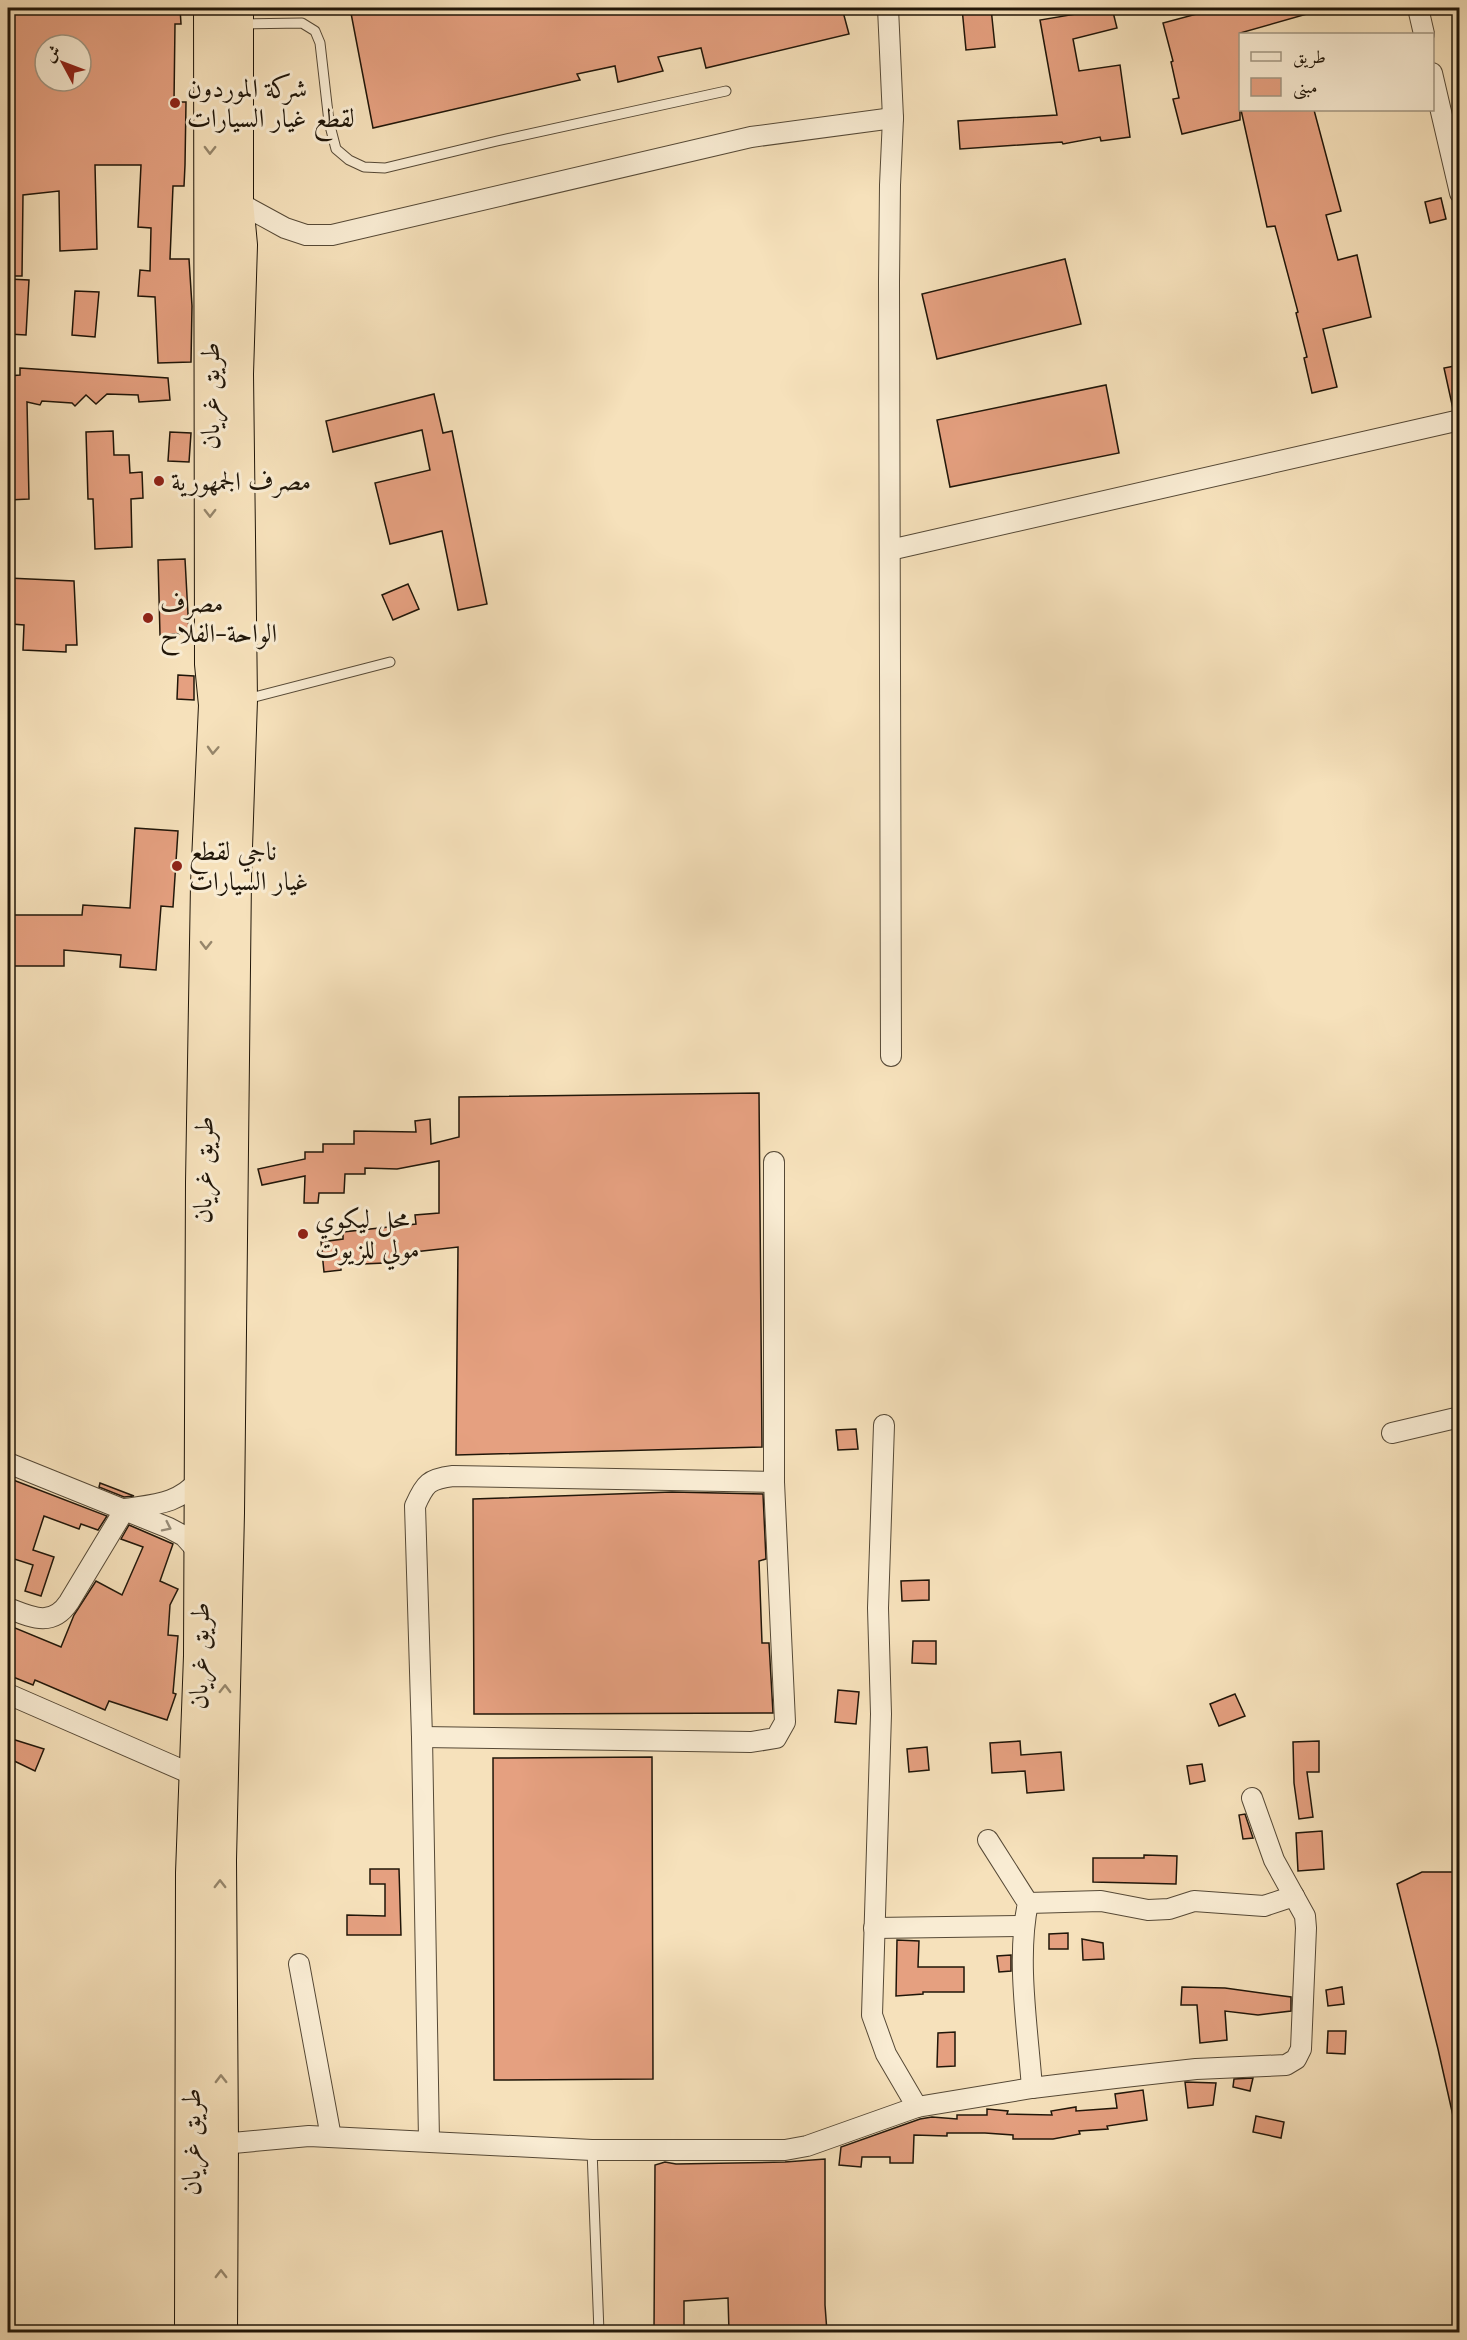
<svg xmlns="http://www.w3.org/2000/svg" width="1467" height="2340" font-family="Cardo,Amiri,serif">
  <rect width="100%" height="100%" fill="#f6e1bb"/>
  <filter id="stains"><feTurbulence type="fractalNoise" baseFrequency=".00333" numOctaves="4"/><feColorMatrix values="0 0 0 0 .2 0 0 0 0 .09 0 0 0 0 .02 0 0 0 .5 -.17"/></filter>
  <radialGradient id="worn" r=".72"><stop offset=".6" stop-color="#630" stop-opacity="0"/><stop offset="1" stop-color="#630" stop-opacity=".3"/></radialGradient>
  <g fill="#e5a080" stroke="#201609" stroke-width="1.5" fill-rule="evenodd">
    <path d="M 8,8 L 180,8 L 181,24 L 175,24 L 174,102 L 186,102 L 185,165 L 184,186 L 173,186 L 170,259 L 189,259 L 192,306 L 191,362 L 158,363 L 155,297 L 138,296 L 140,270 L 150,271 L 151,228 L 138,227 L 141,165 L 95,165 L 97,249 L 60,251 L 59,191 L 23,195 L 22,276 L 8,276 ZM 45,45 L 81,45 L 81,81 L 45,81 Z"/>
    <polygon points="350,8 842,8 849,34 706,68 701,48 658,57 663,71 618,82 615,66 577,74 580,80 373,128"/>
    <polygon points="962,8 991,8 995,47 966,50"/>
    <polygon points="1087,8 1112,8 1117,28 1073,39 1079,71 1120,65 1130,137 1101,141 1100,137 1063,144 1062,142 960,149 958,121 1057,115 1040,20 1088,12"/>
    <polygon points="1219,8 1313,8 1314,12 1240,33 1240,120 1182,134 1173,99 1179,98 1171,62 1173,61 1163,23"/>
    <polygon points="1241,110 1314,110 1341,211 1326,215 1338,260 1357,255 1371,317 1323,329 1337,387 1312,393 1304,358 1307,357 1296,313 1298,312 1275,226 1267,227"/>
    <polygon points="1441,198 1446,219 1430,223 1425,202"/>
    <polygon points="1065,259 1081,324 937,359 922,294"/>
    <polygon points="8,279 29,280 26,335 8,334"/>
    <polygon points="75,291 99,292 95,337 72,335"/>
    <polygon points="1460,365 1460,408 1453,409 1444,368"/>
    <polygon points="20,368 168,378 170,400 139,402 138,395 107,394 96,404 86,395 75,406 72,403 42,401 40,405 27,402 29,499 8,500 8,376 20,375"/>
    <polygon points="1106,385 1119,453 950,487 937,420"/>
    <polygon points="434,394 443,433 452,431 487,604 458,610 442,531 390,544 375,483 430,470 422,430 333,452 326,421"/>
    <polygon points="113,431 114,455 129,455 130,473 142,472 143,498 131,499 132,547 95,549 93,499 88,499 86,432"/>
    <polygon points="170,432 191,433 189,462 168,461"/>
    <polygon points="185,559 189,633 160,635 158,560"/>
    <polygon points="8,578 74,581 77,645 66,645 66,652 23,650 24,625 11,624 12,611 8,611"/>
    <polygon points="408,584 419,609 393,620 382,595"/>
    <polygon points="178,675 194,676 194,700 177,699"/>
    <polygon points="135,828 178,831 173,907 161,906 156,970 120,967 121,955 64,950 64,966 8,966 8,915 82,915 83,905 130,908"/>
    <polygon points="759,1093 762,1447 456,1455 458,1247 405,1253 406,1262 341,1265 341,1270 324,1272 321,1242 343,1239 343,1232 416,1224 415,1215 439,1213 439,1161 397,1169 365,1168 365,1174 345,1174 344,1193 319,1193 318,1203 304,1203 305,1176 262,1185 258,1169 305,1159 305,1152 323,1152 323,1144 354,1144 354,1131 416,1132 415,1121 430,1119 431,1144 459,1137 459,1097"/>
    <polygon points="856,1429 858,1449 838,1450 836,1430"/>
    <polygon points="8,1478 107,1516 98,1530 81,1524 79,1529 44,1516 33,1550 54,1557 41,1596 25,1591 33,1565 8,1557"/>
    <polygon points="100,1483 134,1496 124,1497 99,1487"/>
    <polygon points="672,1492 763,1494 766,1559 759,1561 762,1643 769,1643 773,1713 474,1714 473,1499"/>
    <polygon points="129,1525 173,1544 160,1581 178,1589 170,1605 168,1635 178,1636 173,1693 176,1694 167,1720 109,1701 105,1710 35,1680 33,1685 8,1675 8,1625 61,1647 74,1615 96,1581 122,1595 143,1547 121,1539"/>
    <polygon points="929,1580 929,1600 902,1601 901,1581"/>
    <polygon points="913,1641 936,1641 936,1664 912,1663"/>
    <polygon points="838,1690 859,1692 856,1724 835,1722"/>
    <polygon points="1235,1694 1245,1716 1219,1726 1210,1704"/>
    <polygon points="12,1739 44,1749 35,1771 8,1758"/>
    <polygon points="1020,1741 1021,1755 1061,1752 1064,1790 1027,1793 1025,1771 992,1773 990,1743"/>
    <polygon points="1319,1741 1319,1772 1307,1772 1313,1817 1299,1819 1294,1783 1293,1742"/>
    <polygon points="927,1747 929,1770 909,1772 907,1749"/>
    <polygon points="652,1757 653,2079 494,2080 493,1758"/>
    <polygon points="1202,1764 1205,1781 1190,1784 1187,1766"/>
    <polygon points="1245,1814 1253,1838 1243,1839 1239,1815"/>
    <polygon points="1322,1831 1324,1869 1298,1871 1296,1833"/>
    <polygon points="1144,1855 1177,1856 1176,1884 1093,1882 1093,1858 1144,1858"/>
    <polygon points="370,1869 399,1869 401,1935 347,1935 347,1915 385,1916 385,1884 370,1884"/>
    <polygon points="1422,1872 1460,1872 1460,2116 1453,2116 1438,2049 1397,1884"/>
    <polygon points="1068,1933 1068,1949 1049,1949 1049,1934"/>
    <polygon points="1082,1939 1103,1943 1104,1959 1083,1960"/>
    <polygon points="897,1940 919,1941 918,1967 964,1967 964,1992 923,1992 923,1994 896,1996"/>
    <polygon points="1011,1955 1011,1971 999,1972 997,1956"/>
    <polygon points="1182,1987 1225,1988 1291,1997 1291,2011 1258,2015 1225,2011 1227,2040 1200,2043 1197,2005 1181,2005"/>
    <polygon points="1342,1987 1344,2004 1328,2006 1326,1990"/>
    <polygon points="1328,2031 1346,2031 1345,2054 1327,2053"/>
    <polygon points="955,2032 955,2066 937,2067 938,2033"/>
    <polygon points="1253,2078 1250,2091 1233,2087 1234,2079"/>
    <polygon points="1185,2082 1216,2083 1213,2105 1188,2108"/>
    <polygon points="1143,2090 1147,2120 1107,2126 1108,2129 1079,2131 1080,2134 1053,2139 1013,2139 1013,2135 985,2133 947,2133 947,2136 914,2135 913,2163 890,2163 890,2157 862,2157 861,2167 839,2165 841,2147 920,2119 932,2117 957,2119 957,2115 987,2115 987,2109 1008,2111 1007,2114 1052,2115 1051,2111 1076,2107 1076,2111 1117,2108 1115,2094"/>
    <polygon points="1256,2116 1284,2122 1281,2138 1253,2132"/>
    <polygon points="825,2159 825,2305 827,2332 729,2332 728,2298 684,2301 684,2332 654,2332 655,2165 665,2162 676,2164 785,2162"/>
  </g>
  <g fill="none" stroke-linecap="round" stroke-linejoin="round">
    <defs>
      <g id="service">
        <polyline points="241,24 302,23 315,31 320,43 329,122 336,149 349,160 364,167 385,168 497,141 726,91"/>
        <polyline points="247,699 390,662"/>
        <polyline points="592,2150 599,2332"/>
      </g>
      <g id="minor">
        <polyline points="888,8 893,118 890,185 889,282 891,1056"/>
        <polyline points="1418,8 1424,34"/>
        <polyline points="1432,73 1460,193"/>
        <polyline points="232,199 285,228 306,235 332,235 751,137 893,118"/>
        <polyline points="890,550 1460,420"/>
        <polyline points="884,1425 878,1608 881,1714 872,2015 886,2054 917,2107"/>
        <polyline points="1392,1433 1460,1417"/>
        <polyline points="8,1463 169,1528 184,1536 201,1555"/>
        <path d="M 8,1608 C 31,1617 52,1628 69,1602 L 125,1509 C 157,1504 178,1504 200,1479"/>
        <polyline points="8,1694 196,1776"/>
        <polyline points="422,1737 751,1742 776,1738 785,1722 774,1482 774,1162"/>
        <path d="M 988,1840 L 1028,1903 C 1016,1959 1028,2031 1032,2088"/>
        <polyline points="1028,1903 1101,1901 1148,1910 1169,1909 1194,1901 1264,1906 1294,1896"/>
        <polyline points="874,1928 1023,1926"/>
        <polyline points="299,1964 331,2137"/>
        <path d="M 429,2140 L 422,1737 L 415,1506 C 425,1483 429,1479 453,1476 L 774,1482"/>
        <polyline points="211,2145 309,2136 592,2150 785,2150 807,2146 917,2107 1032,2088 1115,2078 1196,2069 1286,2065 1296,2059 1301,2049 1306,1928 1305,1916 1274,1860 1252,1798"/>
      </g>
      <g id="trunk">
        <polyline points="191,2332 192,1873 200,1656 202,1182 207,884 215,705 211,664 210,8"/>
        <polyline points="221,2332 222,2143 220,1860 228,1513 235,877 241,700 237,374 241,245 237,202 237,8"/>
      </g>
    </defs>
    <use href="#service" stroke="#564936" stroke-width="11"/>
    <use href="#minor" stroke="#564936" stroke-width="22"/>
    <use href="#trunk" stroke="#201609" stroke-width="34"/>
    <use href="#service" stroke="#f9ecd3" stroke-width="9"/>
    <use href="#minor" stroke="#f9ecd3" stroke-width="20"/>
    <use href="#trunk" stroke="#f6e1bb" stroke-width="32"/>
  </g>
  <defs><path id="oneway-chevron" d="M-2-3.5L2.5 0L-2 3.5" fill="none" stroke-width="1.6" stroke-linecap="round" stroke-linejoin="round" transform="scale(1.5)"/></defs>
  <g stroke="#96866b">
    <use href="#oneway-chevron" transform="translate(210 150) rotate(91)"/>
    <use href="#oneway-chevron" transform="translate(210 513) rotate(90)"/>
    <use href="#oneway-chevron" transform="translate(213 750) rotate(93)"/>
    <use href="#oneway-chevron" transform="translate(206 945) rotate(91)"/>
    <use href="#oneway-chevron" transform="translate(225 1689) rotate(-89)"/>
    <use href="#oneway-chevron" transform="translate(220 1884) rotate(-90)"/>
    <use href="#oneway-chevron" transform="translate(221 2079) rotate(-91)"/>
    <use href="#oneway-chevron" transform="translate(221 2274) rotate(-90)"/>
  </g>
  <use stroke="#978c78" href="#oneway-chevron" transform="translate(167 1527) rotate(26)"/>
  <g fill="#8f2418" stroke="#f9ecd3" stroke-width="2">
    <circle cx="175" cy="103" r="6"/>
    <circle cx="159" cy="481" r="6"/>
    <circle cx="148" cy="618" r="6"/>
    <circle cx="177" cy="866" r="6"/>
    <circle cx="303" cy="1234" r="6"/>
  </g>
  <g text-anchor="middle" stroke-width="6" stroke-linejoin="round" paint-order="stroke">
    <g font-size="26" fill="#201609" stroke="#f9ecd3" text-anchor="start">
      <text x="187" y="97">شركة الموردون<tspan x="187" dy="30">لقطع غيار السيارات</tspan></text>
      <text x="171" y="490">مصرف الجمهورية</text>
      <text x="160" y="612">مصرف<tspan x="160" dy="30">الواحة-الفلاح</tspan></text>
      <text x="189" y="860">ناجي لقطع<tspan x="189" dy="30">غيار السيارات</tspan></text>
      <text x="315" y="1228">محل ليكوي<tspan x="315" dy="30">مولي للزيوت</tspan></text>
    </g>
    <g font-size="26" fill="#201609" stroke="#f9ecd3">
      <text transform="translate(210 396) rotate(-90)" y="9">طريق غريان</text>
      <text transform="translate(203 1170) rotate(-89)" y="9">طريق غريان</text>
      <text transform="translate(199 1656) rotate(-89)" y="9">طريق غريان</text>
      <text transform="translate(191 2142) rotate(-90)" y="9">طريق غريان</text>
    </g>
  </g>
  <rect width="1467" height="2340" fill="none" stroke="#f6e1bb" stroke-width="30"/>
  <rect x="9" y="9" width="1449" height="2322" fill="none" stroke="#201609" stroke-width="3"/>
  <rect x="15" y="15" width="1437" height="2310" fill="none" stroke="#201609" stroke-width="1.5"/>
  <rect x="1239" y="33" width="195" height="78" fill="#f9ecd3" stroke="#a29682" stroke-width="1.5"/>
  <rect x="1251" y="52" width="30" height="9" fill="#f9ecd3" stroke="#a29682" stroke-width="1.5"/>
  <text x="1293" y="63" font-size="18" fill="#201609">طريق</text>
  <rect x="1251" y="78" width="30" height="18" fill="#e5a080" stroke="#a29682" stroke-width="1.5"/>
  <text x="1293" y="93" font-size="18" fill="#201609">مبنى</text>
  <g transform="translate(63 63) rotate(311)"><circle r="28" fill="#f9ecd3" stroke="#a29682" stroke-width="1.5"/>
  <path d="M0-4.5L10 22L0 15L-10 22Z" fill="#8f2418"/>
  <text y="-9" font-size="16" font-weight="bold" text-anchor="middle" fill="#201609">ش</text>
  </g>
  <rect width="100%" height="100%" filter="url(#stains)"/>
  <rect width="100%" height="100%" fill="url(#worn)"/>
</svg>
